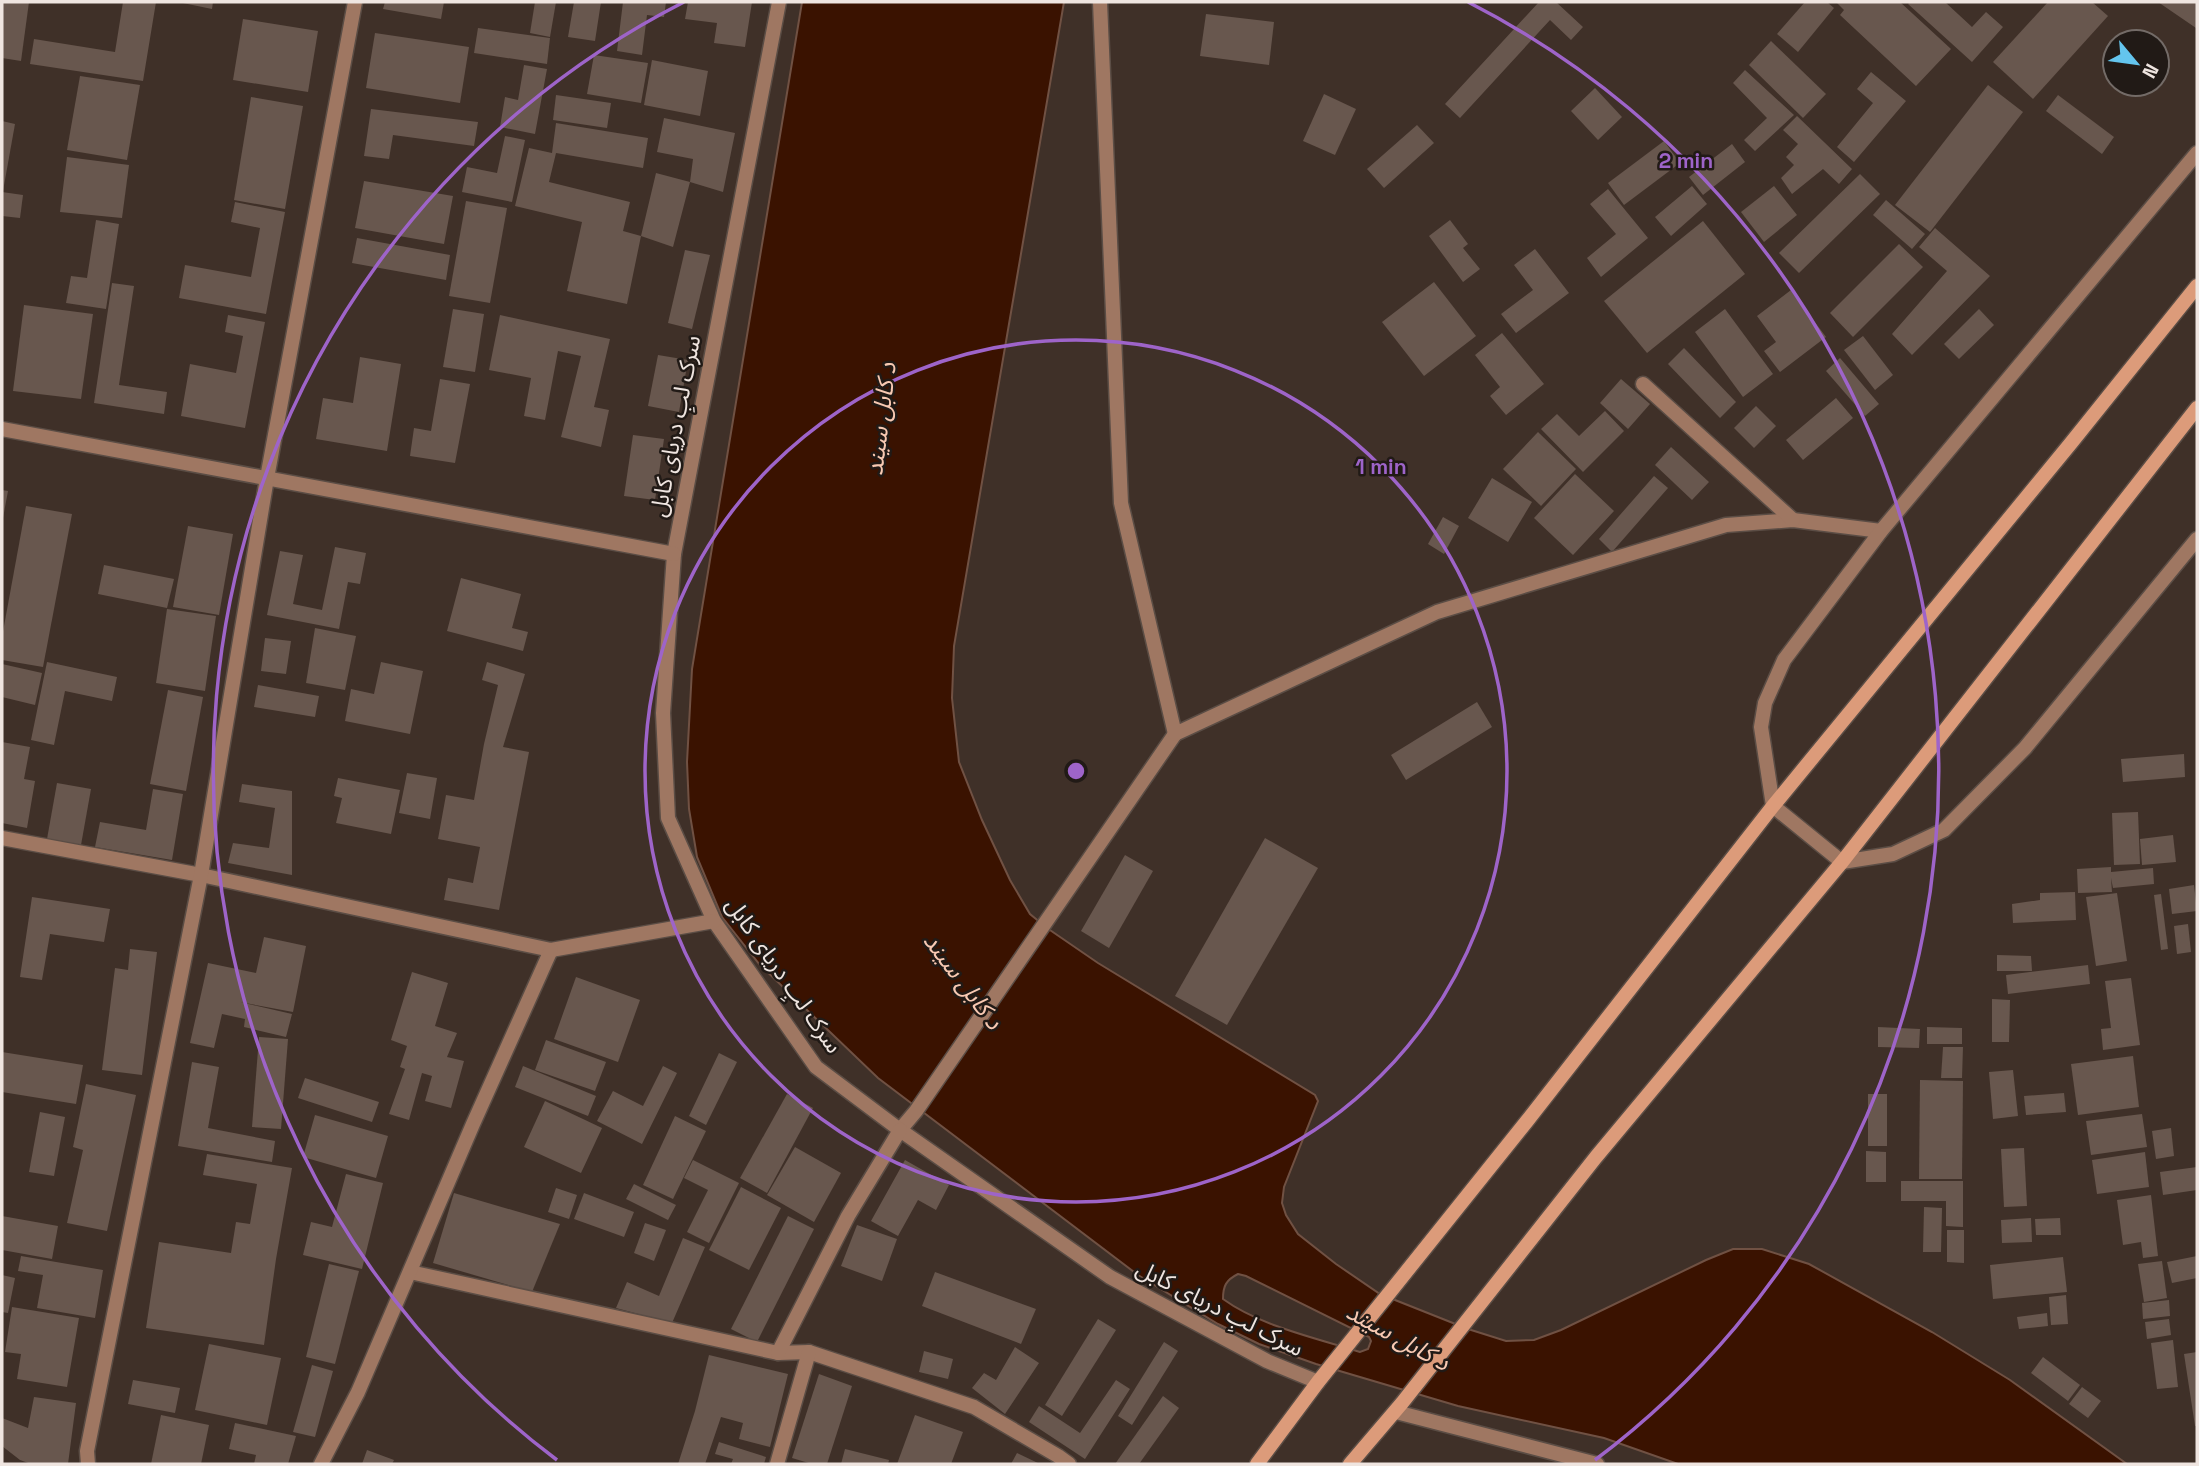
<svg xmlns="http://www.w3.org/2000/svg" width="2199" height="1466" font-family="'Space Grotesk','Noto Sans Arabic',sans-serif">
  <rect width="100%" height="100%" fill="#3f3028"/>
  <path fill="#3a1200" stroke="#705143" stroke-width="2" fill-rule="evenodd" d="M 802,2 L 1064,2 L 954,646 L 952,698 L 959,762 L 982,820 L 1010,880 L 1030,914 L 1047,928 L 1098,963 L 1315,1095 L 1318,1101 L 1284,1187 L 1282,1203 L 1286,1215 L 1298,1234 L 1336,1264 L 1380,1294 L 1468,1329 L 1506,1341 L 1534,1340 L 1561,1330 L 1706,1260 L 1733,1249 L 1762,1249 L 1809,1264 L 1932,1332 L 2010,1380 L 2127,1464 L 1678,1464 L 1604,1438 L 1458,1406 L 1316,1364 L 1259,1344 L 1218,1324 L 1138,1275 L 878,1078 L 760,965 L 722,917 L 697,857 L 689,809 L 687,762 L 692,669 ZM 1238,1274 L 1246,1276 L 1369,1337 L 1371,1341 L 1368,1349 L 1360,1352 C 1316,1338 1260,1326 1223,1299 C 1223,1286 1226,1280 1238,1274 Z"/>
  <g fill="#68574e">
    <polygon points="2,2 29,2 21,61 2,58"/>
    <polygon points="123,2 156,2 143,81 30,64 34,39 115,52"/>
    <polygon points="178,2 213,2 212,9"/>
    <polygon points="385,2 444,2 441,19 383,9"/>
    <polygon points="535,2 556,2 550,37 530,33"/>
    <polygon points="574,2 601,2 595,41 568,37"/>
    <polygon points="623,2 666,2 664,17 647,15 642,55 617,51"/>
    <polygon points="688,2 752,2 745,47 714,43 717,23 685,19"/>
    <polygon points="1539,2 1556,2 1583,27 1571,40 1550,20 1460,118 1445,104"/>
    <polygon points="1805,2 1827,2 1834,8 1798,52 1777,34"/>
    <polygon points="1836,2 1900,2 1951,49 1916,86 1840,15 1844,10"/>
    <polygon points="1910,2 1945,2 1972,27 1986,12 2003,27 1972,62 1908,4"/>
    <polygon points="2048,2 2092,2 2108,16 2033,99 1993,62"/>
    <polygon points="2158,2 2196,2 2197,25 2196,28"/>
    <polygon points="1206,14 1274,22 1269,65 1200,56"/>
    <polygon points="243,19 318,31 308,92 233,80"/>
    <polygon points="478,28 550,38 547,64 474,53"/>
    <polygon points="375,33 469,47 460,103 366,88"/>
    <polygon points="1771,41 1826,94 1803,118 1749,65"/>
    <polygon points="594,55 648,63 641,103 587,94"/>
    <polygon points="652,60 708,71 700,116 644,105"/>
    <polygon points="524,65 547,69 535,134 500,127 505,97 518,100"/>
    <polygon points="1745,70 1794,115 1755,151 1744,140 1767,118 1733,83"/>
    <polygon points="1871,72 1906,101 1854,162 1837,147 1873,103 1857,89"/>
    <polygon points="80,76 140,85 127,160 67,150"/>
    <polygon points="1988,85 2023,112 1930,232 1895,205"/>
    <polygon points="1595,88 1622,117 1598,140 1571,111"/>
    <polygon points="1324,94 1356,109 1335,155 1303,141"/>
    <polygon points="556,95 611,103 607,128 553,120"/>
    <polygon points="2058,95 2114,137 2102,154 2046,111"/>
    <polygon points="251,97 303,106 285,209 234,200"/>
    <polygon points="371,109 478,122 474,146 393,135 389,159 364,156"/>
    <polygon points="1797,116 1852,169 1839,184 1823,169 1792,194 1781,178 1794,165 1786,157 1798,144 1783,130"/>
    <polygon points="664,118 735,133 723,192 690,182 693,159 657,152"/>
    <polygon points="2,121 15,124 3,191 2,191"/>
    <polygon points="556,123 648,138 643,168 556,153 549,182 630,202 623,231 641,236 656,173 690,182 673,247 641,236 627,304 567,291 582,222 515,206 529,148 552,153"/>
    <polygon points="1417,125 1434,143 1384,188 1367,169"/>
    <polygon points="505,136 525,140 512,202 462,192 467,167 497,173"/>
    <polygon points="1664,141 1680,163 1624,205 1608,183"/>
    <polygon points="1732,144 1745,162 1703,195 1689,177"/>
    <polygon points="67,157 129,165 122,218 60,212"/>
    <polygon points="1860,174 1880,194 1799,273 1779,253"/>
    <polygon points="364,181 453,196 444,244 355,228"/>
    <polygon points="1692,186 1707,204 1671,236 1655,217"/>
    <polygon points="1774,186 1797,215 1764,242 1741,212"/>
    <polygon points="1608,189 1648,238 1601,277 1587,258 1616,234 1590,204"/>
    <polygon points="2,192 23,195 20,218 2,216"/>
    <polygon points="1886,200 1925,234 1912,249 1873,215"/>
    <polygon points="466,201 507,208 490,303 449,296"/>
    <polygon points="235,202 285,212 266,314 179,298 185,265 251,277 260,228 231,222"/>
    <polygon points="96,220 119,224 106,309 66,303 71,276 87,278"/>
    <polygon points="1450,220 1468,244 1463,248 1480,269 1463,282 1429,236"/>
    <polygon points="1703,221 1745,274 1647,353 1604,301"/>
    <polygon points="1935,228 1990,276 1912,355 1892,334 1947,271 1919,247"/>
    <polygon points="357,238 450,255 446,280 352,263"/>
    <polygon points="1899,244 1923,267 1853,337 1830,313"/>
    <polygon points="1535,249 1569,293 1516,333 1501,314 1533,290 1514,265"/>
    <polygon points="685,250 710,255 692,329 668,323"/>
    <polygon points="1434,282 1476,336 1424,376 1382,322"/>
    <polygon points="112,283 134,286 119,385 167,392 164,414 94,403"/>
    <polygon points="1791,290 1826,337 1780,372 1764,351 1776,342 1757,316"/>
    <polygon points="24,305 93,314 81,399 13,391"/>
    <polygon points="453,309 484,314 475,372 443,367"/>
    <polygon points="1725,309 1773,374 1743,397 1695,332"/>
    <polygon points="1979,309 1994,325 1959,359 1944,344"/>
    <polygon points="228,315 265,322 245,428 181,416 190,364 236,373 243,336 225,332"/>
    <polygon points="500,315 610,339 594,407 609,410 601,447 561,437 581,356 558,351 545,420 524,416 531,378 489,370"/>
    <polygon points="1502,333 1544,384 1506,415 1490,396 1500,387 1475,355"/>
    <polygon points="1863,336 1893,375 1875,390 1844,350"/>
    <polygon points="1684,348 1736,402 1720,418 1668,364"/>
    <polygon points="658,355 688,360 679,412 648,406"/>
    <polygon points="360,357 401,364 387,451 316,439 323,398 353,403"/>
    <polygon points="1840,358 1879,404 1865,416 1826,371"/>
    <polygon points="440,379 470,384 455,463 410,456 414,428 431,431"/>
    <polygon points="1621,379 1650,404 1628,429 1600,403"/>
    <polygon points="1836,398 1853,418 1803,460 1786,440"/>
    <polygon points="1756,406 1776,426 1754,448 1734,428"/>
    <polygon points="1605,411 1624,431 1583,472 1541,429 1557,414 1579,436"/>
    <polygon points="1538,432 1576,469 1541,506 1503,469"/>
    <polygon points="633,435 664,439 655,500 624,496"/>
    <polygon points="1671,447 1709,482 1692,500 1655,465"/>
    <polygon points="1575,474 1614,511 1573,555 1534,518"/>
    <polygon points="1654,476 1668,488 1612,552 1599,539"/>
    <polygon points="1492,478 1532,502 1508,542 1468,518"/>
    <polygon points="2,490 8,491 3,518 2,517"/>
    <polygon points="26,506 72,514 43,667 2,660 2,637"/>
    <polygon points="1443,517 1459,526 1444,554 1428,544"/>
    <polygon points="188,526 233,534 219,615 173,607"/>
    <polygon points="335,547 366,553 360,584 348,582 339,629 267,615 280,551 303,555 293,604 322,610"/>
    <polygon points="104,565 174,579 167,608 98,594"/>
    <polygon points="461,578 521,594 512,628 528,632 523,651 447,631"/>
    <polygon points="167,609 216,616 205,691 156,683"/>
    <polygon points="315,628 356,636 345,690 306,683"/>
    <polygon points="265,638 291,641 286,674 261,671"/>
    <polygon points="47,662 117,677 112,701 65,691 54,745 31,740"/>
    <polygon points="381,662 423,671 410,734 345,721 351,689 374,694"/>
    <polygon points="487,662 525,674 503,747 529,752 499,910 444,900 448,878 473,883 480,847 438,839 446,795 474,800 484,744 498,685 482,680"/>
    <polygon points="2,664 42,673 35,705 2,697"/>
    <polygon points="258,685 319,696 315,717 254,707"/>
    <polygon points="168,690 203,697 186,791 150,784"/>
    <polygon points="1477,702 1492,727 1406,780 1391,755"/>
    <polygon points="2,742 30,747 24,779 35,781 27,828 2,823"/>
    <polygon points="2184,754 2185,777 2123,782 2121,759"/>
    <polygon points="407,773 437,778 430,819 399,813"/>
    <polygon points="338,778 400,790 391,834 336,823 342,798 334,796"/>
    <polygon points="57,783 91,789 81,845 47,839"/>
    <polygon points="242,784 292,791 292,875 228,863 233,843 269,848 275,808 239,802"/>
    <polygon points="153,789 183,794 172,860 95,847 100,822 146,830"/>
    <polygon points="2138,812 2140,864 2114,865 2112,813"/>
    <polygon points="2173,835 2176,862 2142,865 2140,839"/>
    <polygon points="1265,838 1318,868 1227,1025 1175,996"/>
    <polygon points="1125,855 1153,871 1109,948 1081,931"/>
    <polygon points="2111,867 2111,872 2153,868 2154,884 2113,888 2111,878 2112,892 2078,893 2077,869"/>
    <polygon points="2194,885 2197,911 2172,914 2169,889"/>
    <polygon points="2075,892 2076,920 2013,923 2012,904 2040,900 2040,893"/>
    <polygon points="2117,893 2127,961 2096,966 2086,897"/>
    <polygon points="2161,894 2168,949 2161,950 2154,895"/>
    <polygon points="32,897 110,909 104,942 50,934 42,980 20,977"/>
    <polygon points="2188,924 2191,952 2177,954 2174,926"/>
    <polygon points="264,937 306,946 293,1012 240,1002 292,1014 286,1037 244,1027 245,1019 222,1014 214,1048 190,1043 208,963 256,973"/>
    <polygon points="130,949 157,952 142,1075 102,1070 115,968 128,970"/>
    <polygon points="1997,955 2031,956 2032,971 1997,971"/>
    <polygon points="2088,965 2090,984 2008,994 2006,975"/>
    <polygon points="412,972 448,983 435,1026 457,1033 447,1057 464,1061 451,1108 425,1101 432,1076 422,1073 409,1120 389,1114 405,1069 400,1067 407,1046 391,1040"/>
    <polygon points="576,977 640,1000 618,1062 554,1039"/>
    <polygon points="2131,978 2140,1045 2103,1050 2101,1029 2111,1028 2105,981"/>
    <polygon points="1992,999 2010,1000 2009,1042 1992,1042"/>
    <polygon points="1878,1027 1920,1029 1919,1048 1878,1047"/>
    <polygon points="1927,1027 1962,1028 1962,1044 1927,1044"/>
    <polygon points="259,1037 288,1039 281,1129 252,1127"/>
    <polygon points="546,1040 606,1062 595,1091 535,1070"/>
    <polygon points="1943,1047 1963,1047 1962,1078 1941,1078"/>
    <polygon points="2,1052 83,1065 76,1104 2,1092"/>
    <polygon points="719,1053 737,1062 706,1125 689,1116"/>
    <polygon points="2133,1056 2139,1107 2078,1115 2071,1064"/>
    <polygon points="192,1062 219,1067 208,1128 275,1141 272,1162 178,1146"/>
    <polygon points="523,1066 596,1096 588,1116 515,1087"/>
    <polygon points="663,1066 677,1073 642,1144 597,1121 613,1091 643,1106"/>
    <polygon points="2013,1070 2018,1116 1993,1119 1989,1072"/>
    <polygon points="305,1078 379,1102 372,1122 298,1098"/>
    <polygon points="1920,1080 1963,1081 1962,1179 1919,1179"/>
    <polygon points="86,1084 136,1095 107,1231 67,1223 83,1150 73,1147"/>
    <polygon points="2064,1093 2066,1112 2026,1115 2024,1096"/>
    <polygon points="787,1094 813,1108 767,1193 740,1178"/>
    <rect x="1868" y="1094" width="19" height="52"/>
    <polygon points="545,1101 602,1128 581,1173 524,1147"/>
    <polygon points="40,1112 65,1117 54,1176 29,1172"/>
    <polygon points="2142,1114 2147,1147 2091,1155 2086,1121"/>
    <polygon points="315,1115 388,1136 376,1178 303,1157"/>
    <polygon points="675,1116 706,1131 673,1199 643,1185"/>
    <polygon points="2171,1128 2174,1156 2156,1159 2152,1131"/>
    <polygon points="795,1147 841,1173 814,1222 767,1195"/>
    <polygon points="2024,1148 2027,1206 2004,1207 2001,1149"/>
    <polygon points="1866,1151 1886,1152 1886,1182 1866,1182"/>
    <polygon points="2145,1152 2149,1187 2097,1194 2092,1160"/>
    <polygon points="207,1154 292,1168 276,1259 264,1345 146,1328 159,1242 231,1253 236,1222 250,1224 257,1184 203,1175"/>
    <polygon points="693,1160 739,1183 709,1243 687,1232 708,1190 684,1178"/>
    <polygon points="905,1160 949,1185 936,1210 918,1200 898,1236 871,1221"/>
    <polygon points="2197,1167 2197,1190 2163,1195 2160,1172"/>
    <polygon points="346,1174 383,1183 362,1269 303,1255 311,1222 332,1227"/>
    <polygon points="1901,1181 1963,1181 1963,1227 1946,1226 1946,1201 1901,1201"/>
    <polygon points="634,1184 676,1205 668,1220 626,1199"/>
    <polygon points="741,1187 781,1208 749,1270 709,1250"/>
    <polygon points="556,1188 577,1195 569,1219 548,1212"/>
    <polygon points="454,1193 560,1224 532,1292 433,1263"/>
    <polygon points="584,1193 634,1212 624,1237 574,1219"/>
    <polygon points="2151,1195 2158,1256 2143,1258 2141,1242 2123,1245 2117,1200"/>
    <polygon points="1924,1207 1942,1208 1941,1252 1923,1252"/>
    <polygon points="2,1216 58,1226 52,1259 2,1250"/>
    <polygon points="788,1216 814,1229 757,1342 731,1329"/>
    <polygon points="2031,1218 2032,1242 2002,1243 2001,1220"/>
    <polygon points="2060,1218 2061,1235 2036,1235 2035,1219"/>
    <polygon points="645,1223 666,1230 654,1261 634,1253"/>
    <polygon points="857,1225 897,1239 882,1281 841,1266"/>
    <polygon points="1947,1230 1964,1230 1964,1263 1947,1262"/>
    <polygon points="683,1238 705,1247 672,1323 616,1308 627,1282 659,1296"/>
    <polygon points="21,1256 103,1270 95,1318 37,1308 43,1275 18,1271"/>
    <polygon points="2197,1256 2197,1278 2172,1283 2167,1262"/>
    <polygon points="2063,1257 2067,1292 1993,1299 1990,1265"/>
    <polygon points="2162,1261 2167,1298 2144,1302 2138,1264"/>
    <polygon points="329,1264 359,1271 335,1364 306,1357"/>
    <polygon points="935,1272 1036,1309 1021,1344 922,1306"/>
    <polygon points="2,1275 15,1278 8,1313 2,1312"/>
    <polygon points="2066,1295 2068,1324 2051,1325 2049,1297"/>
    <polygon points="2169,1300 2170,1316 2143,1319 2142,1303"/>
    <polygon points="12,1307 79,1318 67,1387 17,1379 21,1354 5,1352"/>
    <polygon points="2047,1313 2048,1326 2019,1329 2017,1317"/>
    <polygon points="1098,1319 1116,1330 1062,1416 1045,1405"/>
    <polygon points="2169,1319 2171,1335 2147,1339 2145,1322"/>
    <polygon points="2173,1340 2178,1387 2157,1389 2151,1343"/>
    <polygon points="1164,1342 1178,1351 1132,1425 1118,1416"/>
    <polygon points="209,1344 281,1358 267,1425 195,1410"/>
    <polygon points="1015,1347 1039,1363 1005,1414 972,1388 984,1373 996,1380"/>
    <polygon points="924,1351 953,1359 948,1379 919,1372"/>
    <polygon points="2197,1352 2197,1426 2195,1426 2184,1354"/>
    <polygon points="709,1355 788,1374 770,1447 739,1439 743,1423 721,1417 705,1464 678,1464 695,1411"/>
    <polygon points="2043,1357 2080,1385 2068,1401 2031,1373"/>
    <polygon points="312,1365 333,1371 315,1437 293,1432"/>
    <polygon points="819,1374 852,1386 827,1464 812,1464 792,1458"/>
    <polygon points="133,1380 180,1388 175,1413 128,1404"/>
    <polygon points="1116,1380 1130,1389 1085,1459 1029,1422 1039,1406 1080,1433"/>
    <polygon points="2082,1387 2101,1401 2088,1418 2069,1404"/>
    <polygon points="1163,1396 1179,1408 1139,1464 1115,1464"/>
    <polygon points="34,1397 76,1403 68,1464 31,1464 20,1460 2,1446 2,1418 28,1428"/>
    <polygon points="161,1415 209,1425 201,1464 151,1464"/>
    <polygon points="915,1415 963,1432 951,1464 897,1464"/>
    <polygon points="235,1423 296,1436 288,1464 254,1464 256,1455 229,1449"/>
    <polygon points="719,1442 766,1457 764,1464 731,1464 733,1459 715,1454"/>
    <polygon points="845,1449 889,1460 888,1464 841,1464"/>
    <polygon points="367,1450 394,1460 392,1464 362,1464"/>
    <polygon points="1017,1453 1040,1464 1011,1464"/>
  </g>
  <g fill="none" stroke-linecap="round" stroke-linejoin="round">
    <defs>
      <polyline id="service" points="900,1130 916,1111 1175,734"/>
      <g id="minor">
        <polyline points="779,2 674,554 663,713 668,818 714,921 816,1067 900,1130 1110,1277 1267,1361 1318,1382"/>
        <polyline points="1100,2 1121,503 1175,734 1437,612 1726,525 1793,520 1881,531"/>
        <polyline points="2197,153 1881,531 1784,660 1765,703 1761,727 1773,806 1842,862 1893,854 1944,830 2025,748 2197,539"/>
        <polyline points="1643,384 1793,520"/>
        <polyline points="2,429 674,554"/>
        <polyline points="2,838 201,875 551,950 714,921"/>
        <polyline points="410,1272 778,1353 809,1352 974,1407 1058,1456 1069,1464"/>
        <polyline points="778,1353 848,1216 900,1130"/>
        <polyline points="1396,1412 1597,1464"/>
        <polyline points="88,1464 87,1451 201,875 267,478 355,2"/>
        <polyline points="321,1464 358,1392 473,1124 551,950"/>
        <polyline points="777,1464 809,1352"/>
      </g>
      <g id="secondary">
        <polyline points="1257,1464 1318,1382 1527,1121 1773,806 2071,443 2197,286"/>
        <polyline points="1350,1464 1402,1403 1596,1157 1842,862 2197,408"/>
      </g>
    </defs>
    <use href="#service" stroke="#5b4d45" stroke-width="17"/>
    <use href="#minor" stroke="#5b4d45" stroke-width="17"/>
    <use href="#secondary" stroke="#5b4d45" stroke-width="17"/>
    <use href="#service" stroke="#9f7762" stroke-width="14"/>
    <use href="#minor" stroke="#9f7762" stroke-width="14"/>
    <use href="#secondary" stroke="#dc9b7a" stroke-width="14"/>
  </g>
  <g fill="none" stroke="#9e64c9" stroke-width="3.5">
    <circle cx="1076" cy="771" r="431"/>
    <path d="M557 1460A863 863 0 0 1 684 2M1468 2A863 863 0 0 1 1595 1460"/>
  </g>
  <g text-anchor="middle" stroke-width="5" stroke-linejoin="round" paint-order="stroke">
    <g font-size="23" fill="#efe5e0" stroke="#211a16">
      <text transform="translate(675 426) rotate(-79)" y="8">سرک لبِ دریای کابل</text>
      <text transform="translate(784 975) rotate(55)" y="8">سرک لبِ دریای کابل</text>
      <text transform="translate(1220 1308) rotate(27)" y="8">سرک لبِ دریای کابل</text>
    </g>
    <g font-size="24" font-style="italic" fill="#f8c9b2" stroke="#211a16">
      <text transform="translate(881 419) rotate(-83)" y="8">د کابل سيند</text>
      <text transform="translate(963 981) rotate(53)" y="8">د کابل سيند</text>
      <text transform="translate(1398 1337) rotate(29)" y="8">د کابل سيند</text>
    </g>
  </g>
  <circle cx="1076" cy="771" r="10" fill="#9e64c9" stroke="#211a16" stroke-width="3.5"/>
  <g font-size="21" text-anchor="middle" font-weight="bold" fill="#9e64c9" stroke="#211a16" stroke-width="5" stroke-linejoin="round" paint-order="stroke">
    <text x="1686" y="168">2 min</text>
    <text x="1381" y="474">1 min</text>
  </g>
  <rect width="2199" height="1466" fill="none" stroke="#efe5e0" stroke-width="7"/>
  <g transform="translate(2136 63) rotate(119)"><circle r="33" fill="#211a16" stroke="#736b67" stroke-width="2"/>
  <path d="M0-5L12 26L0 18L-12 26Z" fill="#64c5ee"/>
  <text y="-10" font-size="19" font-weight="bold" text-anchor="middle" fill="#efe5e0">N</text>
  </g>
</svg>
